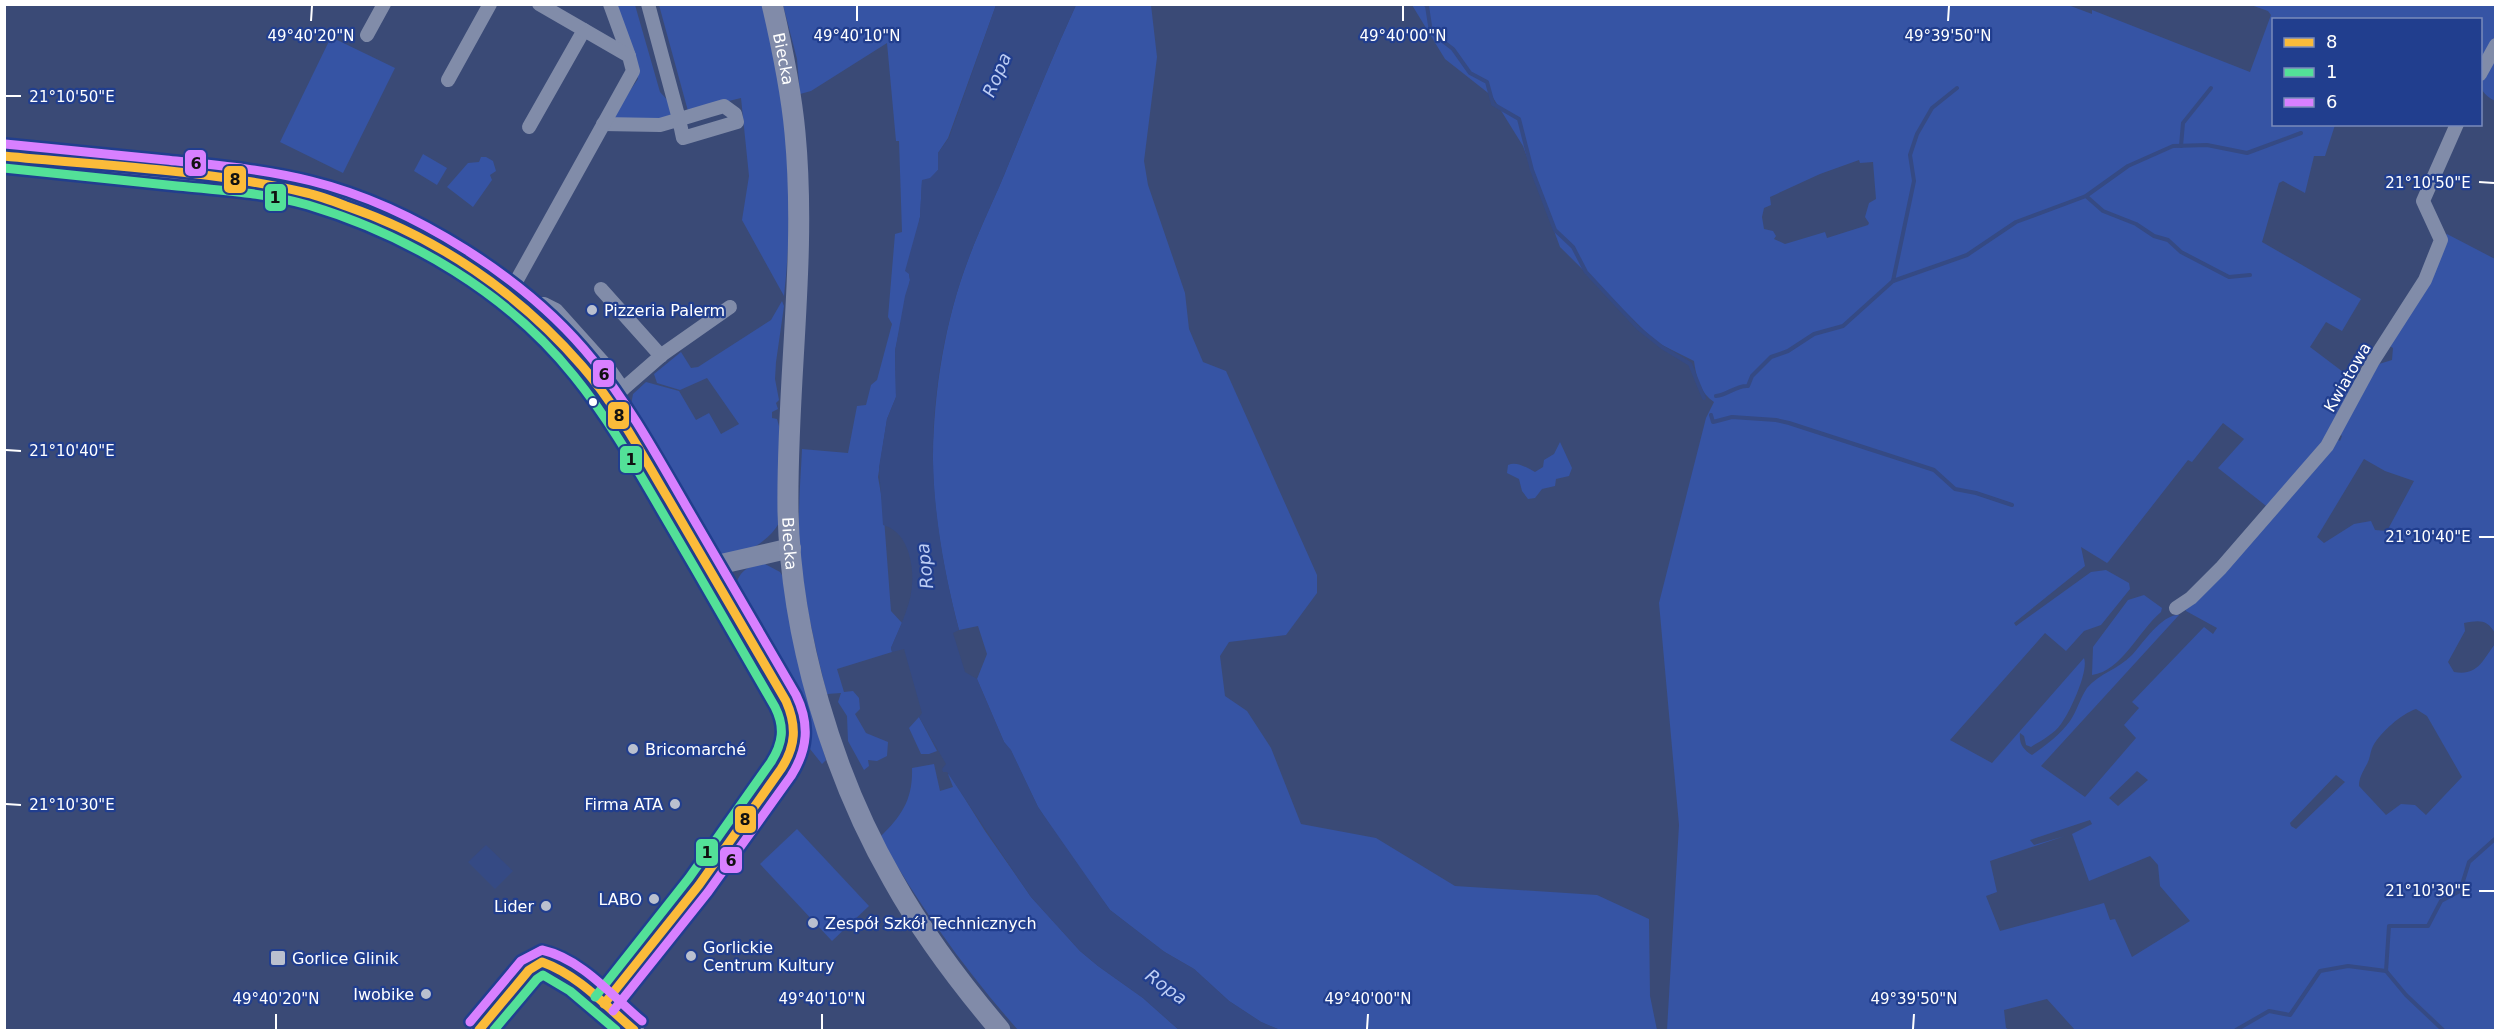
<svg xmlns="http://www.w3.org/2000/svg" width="2500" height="1035" font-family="'DejaVu Sans',sans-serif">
  <rect width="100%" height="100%" fill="#3a4a76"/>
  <g fill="#3654a4" fill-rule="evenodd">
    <polygon points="612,5 635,5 660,92 671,104 673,112 669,118 618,122 611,118 638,79"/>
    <path d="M 659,5 L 762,5 C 788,97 795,200 784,296 L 742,220 L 749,176 L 741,98 L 688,111 Z"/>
    <path d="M 783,5 L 996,5 L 948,138 L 938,153 L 938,170 L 930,179 L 922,181 L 920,217 L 909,274 L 910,280 L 895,351 L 896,397 L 887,419 L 878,477 L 883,505 L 891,611 L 902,623 L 891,648 L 892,652 L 837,669 L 844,692 L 853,691 L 859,698 L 860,709 L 855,714 L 866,733 L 888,742 L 887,756 L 877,761 L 868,760 L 869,766 L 864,770 L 848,741 L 847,716 L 838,702 L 841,693 L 827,694 C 813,637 798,577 799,518 C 799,495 801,472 802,449 L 848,453 L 857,406 L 866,405 L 871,385 L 877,380 L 892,324 L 888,317 L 895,234 L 902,232 L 899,141 L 896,141 L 887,43 L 811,91 L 800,94 L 797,59 Z"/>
    <path d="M 1076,5 L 1151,5 L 1157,57 L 1144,161 L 1148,185 L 1185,293 L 1189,329 L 1203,362 L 1226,371 L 1317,575 L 1317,593 L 1286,635 L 1229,642 L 1220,656 L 1225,696 L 1247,711 L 1271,748 L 1301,824 L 1376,838 L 1455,886 L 1597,895 L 1649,919 L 1650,996 L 1657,1030 L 1280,1030 L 1261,1022 L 1229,1001 L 1194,969 L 1163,951 L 1110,910 L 1068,853 L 1038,807 L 1011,751 L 1004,742 L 977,679 L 987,654 L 978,626 L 959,630 C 945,577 932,510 933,455 C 934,390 945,321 968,260 C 980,227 996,196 1009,163 C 1031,110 1052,57 1076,5 Z"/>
    <path d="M 1412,5 L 2068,5 L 2092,14 L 2092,10 L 2250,72 L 2271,15 L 2268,11 L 2251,5 L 2495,5 L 2495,40 L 2481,64 L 2480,20 L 2274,20 L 2274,124 L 2335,125 L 2325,156 L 2314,156 L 2305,193 L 2283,181 L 2279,183 L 2262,242 L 2361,299 L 2342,331 L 2326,322 L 2310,347 L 2359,384 L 2326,445 L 2270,509 L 2218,468 L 2244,439 L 2223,423 L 2192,462 L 2188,460 L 2109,561 L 2107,563 L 2081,547 L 2085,566 L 2014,623 L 2016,626 L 2091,572 L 2106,570 L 2129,583 L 2130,589 L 2101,625 L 2084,631 L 2066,651 L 2045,633 L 1950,740 L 1992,763 L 2084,658 C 2089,671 2070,712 2061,724 C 2054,734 2042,740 2031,747 L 2026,745 L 2024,736 L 2020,733 C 2019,744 2023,749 2032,755 C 2046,745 2060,735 2070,721 C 2077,711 2080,698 2087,688 C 2098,674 2119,669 2132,655 C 2143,643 2162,614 2179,615 L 2041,766 L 2085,797 L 2136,738 L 2124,725 L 2139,708 L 2132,702 L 2204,627 L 2213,634 L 2217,628 L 2186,611 L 2185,608 L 2336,438 L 2340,441 L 2342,436 L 2339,433 L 2379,364 L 2392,360 L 2393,348 L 2390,346 L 2444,236 L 2447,234 L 2495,259 L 2495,633 C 2487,619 2479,620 2464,623 L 2465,631 L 2448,662 L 2454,672 C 2478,676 2482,661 2495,644 L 2495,1030 L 2075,1030 L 2047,999 L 2004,1010 L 2006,1028 L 2009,1030 L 1667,1030 L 1679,825 L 1659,603 L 1706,418 L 1714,402 C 1701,394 1696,377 1694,361 L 1656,342 L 1560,247 L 1523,146 L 1492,96 L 1445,59 ZM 1859,160 L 1860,163 L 1873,162 L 1876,199 L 1869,203 L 1865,217 L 1869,223 L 1868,225 L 1827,238 L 1825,232 L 1785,244 L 1774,239 L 1776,236 L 1773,231 L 1764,229 L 1762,217 L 1764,208 L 1771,205 L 1770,197 L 1820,174 ZM 2364,459 L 2385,471 L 2414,481 L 2387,531 L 2375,530 L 2371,521 L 2354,524 L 2324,543 L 2317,537 ZM 2416,709 L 2427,716 L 2462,777 L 2426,815 L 2415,805 L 2401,804 L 2386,815 L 2359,786 C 2359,777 2363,772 2367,764 C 2370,759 2370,752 2373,746 C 2381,732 2401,714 2416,709 ZM 2137,771 L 2148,780 L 2118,806 L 2109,798 ZM 2336,775 L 2345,782 L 2296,829 L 2291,826 L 2290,823 ZM 2090,820 L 2092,824 L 2072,834 L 2089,881 L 2150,856 L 2158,865 L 2160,886 L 2190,921 L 2132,957 L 2115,919 L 2110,920 L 2104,903 L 2000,931 L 1986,896 L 1997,892 L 1990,861 L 2065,836 L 2034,845 L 2030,840 Z"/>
    <polygon points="331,37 395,68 343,173 280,142"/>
    <path d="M 2495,57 L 2495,101 C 2470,88 2484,74 2495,57 Z"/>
    <polygon points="423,154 447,168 437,185 414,171"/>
    <polygon points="481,157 486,157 493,161 496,171 490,175 492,180 473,207 447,187 468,163 479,162"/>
    <path d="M 782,301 L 784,306 L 776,362 L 775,379 L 779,400 L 776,403 L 778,409 L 772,412 L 772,418 L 777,419 L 779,426 L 779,523 C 767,545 730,565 708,550 L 709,547 L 630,410 L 633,394 L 646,382 L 679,391 L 696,420 L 709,413 L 721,434 L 739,424 L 707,378 L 680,390 L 657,383 L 654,374 L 681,352 L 691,368 L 698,367 L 771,320 Z"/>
    <path d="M 1560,442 L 1572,468 L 1569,476 L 1556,479 L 1555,486 L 1542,489 L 1535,498 L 1528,499 L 1522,491 L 1519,479 L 1507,473 L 1508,465 C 1517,461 1527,468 1535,472 L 1543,467 L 1544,460 L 1554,454 Z"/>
    <path d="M 765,564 L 780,572 L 784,578 L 813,716 L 826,760 L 822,764 L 806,744 C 809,725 804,710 795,693 L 792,694 L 734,593 C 737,574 745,565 765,564 Z"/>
    <path d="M 2144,595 L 2162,608 L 2161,612 C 2139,630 2122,671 2092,675 L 2093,647 L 2128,600 Z"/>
    <polygon points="919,717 937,751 929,754 921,754 909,728"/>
    <path d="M 934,764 L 940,791 L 953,787 L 948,774 L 950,775 L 985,831 L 1031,897 L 1080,951 L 1098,966 L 1143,998 L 1179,1030 L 1018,1030 C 965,970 920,907 880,837 C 902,816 913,799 912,768 Z"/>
    <polygon points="797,829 869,906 832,941 760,864"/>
  </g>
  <g fill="#354a84">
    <path d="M 996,5 L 1076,5 C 1052,57 1031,110 1009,163 C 996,196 980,227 968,260 C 945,320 932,395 933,460 C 934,517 945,576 959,630 L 953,633 L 965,672 L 977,679 L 1004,742 L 1011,750 L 1038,807 L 1110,910 L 1166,953 L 1194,969 L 1229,1001 L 1261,1022 L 1280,1030 L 1179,1030 L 1143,998 L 1098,966 L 1080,951 L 1031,897 L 947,772 L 943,772 L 942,769 L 946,764 L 919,717 L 922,713 L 904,649 L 892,652 L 891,648 C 905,615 919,591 909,554 C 905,540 897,529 883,525 L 879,467 L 887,419 L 896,397 L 895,351 L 905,296 L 910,280 L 909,274 L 905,271 L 920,217 L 922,180 L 930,178 L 938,170 L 938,153 L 949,138 Z"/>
    <polygon points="486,845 513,871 495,889 468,862"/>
  </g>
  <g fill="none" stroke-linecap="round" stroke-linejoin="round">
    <g stroke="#354a84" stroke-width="4">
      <polyline points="1425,4 1427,6 1431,32 1453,49 1470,73 1487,82 1493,104 1519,119 1532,170 1555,230 1573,247 1586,272 1638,328 1662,347 1690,364 1704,398"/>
      <polyline points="2181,146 2183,123 2211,88"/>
      <polyline points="2086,196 2103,211 2136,224 2154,236 2168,240 2181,252 2229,277 2250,275"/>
      <polyline points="1893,281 1914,181 1910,155 1917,134 1932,108 1957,88"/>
      <path d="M 1716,396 C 1728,395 1736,385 1748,386 L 1752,376 L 1771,357 L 1788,351 L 1814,334 L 1843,326 L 1893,281 L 1967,255 L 2016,222 L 2086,196 L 2128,166 L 2173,146 L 2207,145 L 2247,153 L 2301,133"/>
      <polyline points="1711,415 1713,422 1732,417 1776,420 1789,423 1934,470 1955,489 1976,493 2012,505"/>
      <polyline points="2386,971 2406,995 2443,1030"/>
      <polyline points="2236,1030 2269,1011 2290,1015 2320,971 2348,966 2386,971 2389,926 2428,926 2441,901 2460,891 2469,862 2496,838"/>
    </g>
    <g stroke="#818ca9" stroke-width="14">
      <polyline points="610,4 629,56"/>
      <polyline points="367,35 384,4"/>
      <polyline points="2480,74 2496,45"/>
      <polyline points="448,80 490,4"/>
      <path d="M 603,124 L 660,125 C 681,119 703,112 724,106 L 735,114 L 737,122 L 683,138 L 679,119 L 648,4"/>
      <polyline points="529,127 584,30"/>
      <polyline points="601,289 661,356"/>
      <polyline points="508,296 633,71 629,56 539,4"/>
      <polyline points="529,313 537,305 544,304 556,310 609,369 623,389"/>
      <polyline points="608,402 663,354 730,307"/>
      <polyline points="2176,608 2191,598 2221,568 2327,446 2373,361 2425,280 2441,240 2423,201 2457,124"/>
    </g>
    <g stroke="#7d88a6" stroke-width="20">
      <path d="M 4,156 L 241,180 L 309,193 L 381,218 L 422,238 L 476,271 L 525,309 L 549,332 L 583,367 L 608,402 L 640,451 L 786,701 C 799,726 797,746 781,769 L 699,885 L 604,1004"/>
      <polyline points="708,567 791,548"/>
      <path d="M 479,1030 L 529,970 L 542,962 C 570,968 611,1011 634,1030"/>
    </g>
    <path stroke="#818ba9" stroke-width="21" id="s1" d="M 772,4 C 782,47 791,89 795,133 C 807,259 786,386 788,512 C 791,636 832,774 893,880 C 923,934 960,983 1000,1030"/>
    <defs>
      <g id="bus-1">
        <path d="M 4,156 C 103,166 211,170 307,193 C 320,196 333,201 346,206 C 437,237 519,293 582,366 C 617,406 642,455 669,500 C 708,567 747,634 786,701 C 797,726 796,746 781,769 L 699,885 L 604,1004"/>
        <path d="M 479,1030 L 529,970 L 542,962 C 578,975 605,1005 634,1030"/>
      </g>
      <g id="bus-2">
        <path d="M 4,168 C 62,174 119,180 177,186 C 220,190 266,193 308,205 C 408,235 508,293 574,376 C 609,419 637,469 665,517 C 702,580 738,643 775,707 C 785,727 783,743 771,762 L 689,878 L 595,997"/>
        <polyline points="494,1030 537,979 543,975 570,991 616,1030"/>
      </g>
      <g id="bus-3">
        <path d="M 5,144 C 59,149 113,155 166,160 C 215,165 263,169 311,181 C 412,206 528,279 593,360 C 629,405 657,456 686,506 C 723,569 760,632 796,695 C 810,724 808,749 791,776 L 708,892 L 613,1011"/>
        <path d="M 470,1022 L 521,961 L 542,950 C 582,959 612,996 642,1021"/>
      </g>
    </defs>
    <use href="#bus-1" stroke="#213e8e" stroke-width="14"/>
    <use href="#bus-2" stroke="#213e8e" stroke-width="14"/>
    <use href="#bus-3" stroke="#213e8e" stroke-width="14"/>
    <use href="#bus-1" stroke="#fbbb3a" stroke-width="9"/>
    <use href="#bus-2" stroke="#53e098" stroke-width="9"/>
    <use href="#bus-3" stroke="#d880ff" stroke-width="9"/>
  </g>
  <path fill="none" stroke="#fff" stroke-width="2" d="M 311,21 L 312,6M 857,21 L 857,6M 1403,21 L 1403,6M 1948,21 L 1949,6M 6,96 L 21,96M 2479,182 L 2494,183M 6,450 L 21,451M 2479,537 L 2494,537M 6,804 L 21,805M 2479,891 L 2494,891M 276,1029 L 276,1014M 822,1029 L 822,1014M 1367,1029 L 1368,1014M 1913,1029 L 1914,1014"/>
  <g fill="#bac0cf" stroke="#213e8e" stroke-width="2">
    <circle cx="592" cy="310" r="6"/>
    <circle cx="633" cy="749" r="6"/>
    <circle cx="675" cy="804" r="6"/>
    <circle cx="654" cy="899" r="6"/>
    <circle cx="546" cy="906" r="6"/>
    <circle cx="813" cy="923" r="6"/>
    <circle cx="691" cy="956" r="6"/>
    <rect x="270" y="950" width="16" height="16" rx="3"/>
    <circle cx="426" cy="994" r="6"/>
  </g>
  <circle fill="#fff" stroke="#213e8e" stroke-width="2" cx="593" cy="402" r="5"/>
  <g text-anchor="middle" stroke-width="4.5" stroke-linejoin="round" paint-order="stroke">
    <g font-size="16" fill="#fff" stroke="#213e8e">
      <text dy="6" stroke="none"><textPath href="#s1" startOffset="56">Biecka</textPath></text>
      <text transform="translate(2347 377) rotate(-60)" y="6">Kwiatowa</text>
      <text dy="6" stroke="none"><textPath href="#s1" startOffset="542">Biecka</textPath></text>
    </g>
    <g font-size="16" fill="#fff" stroke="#213e8e" text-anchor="start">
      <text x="604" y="316">Pizzeria Palerm</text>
      <text x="645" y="755">Bricomarché</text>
      <text x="663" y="810" text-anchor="end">Firma ATA</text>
      <text x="642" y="905" text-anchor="end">LABO</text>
      <text x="534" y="912" text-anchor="end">Lider</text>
      <text x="825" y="929">Zespół Szkół Technicznych</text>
      <text x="703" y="953">Gorlickie<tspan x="703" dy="18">Centrum Kultury</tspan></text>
      <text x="292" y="964">Gorlice Glinik</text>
      <text x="414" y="1000" text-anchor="end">Iwobike</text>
    </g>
    <g font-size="18" font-style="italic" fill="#bcccf3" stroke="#213e8e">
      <text transform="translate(997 75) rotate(-67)" y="6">Ropa</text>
      <text transform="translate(925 566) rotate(-96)" y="6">Ropa</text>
      <text transform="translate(1166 987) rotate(36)" y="6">Ropa</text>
    </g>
  </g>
  <g font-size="15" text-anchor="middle" fill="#fff" stroke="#213e8e" stroke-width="4.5" stroke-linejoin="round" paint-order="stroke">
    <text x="311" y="41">49°40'20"N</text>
    <text x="857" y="41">49°40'10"N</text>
    <text x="1403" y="41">49°40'00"N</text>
    <text x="1948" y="41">49°39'50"N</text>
    <text x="72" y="102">21°10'50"E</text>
    <text x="2428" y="188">21°10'50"E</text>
    <text x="72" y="456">21°10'40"E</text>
    <text x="2428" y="542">21°10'40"E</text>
    <text x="72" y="810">21°10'30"E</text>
    <text x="2428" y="896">21°10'30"E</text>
    <text x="276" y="1004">49°40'20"N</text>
    <text x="822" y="1004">49°40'10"N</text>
    <text x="1368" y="1004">49°40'00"N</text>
    <text x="1914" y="1004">49°39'50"N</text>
  </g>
  <g stroke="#213e8e" stroke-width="2">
    <rect x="184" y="149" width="23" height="28" rx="6" fill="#d880ff"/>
    <rect x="223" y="165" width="24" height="29" rx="6" fill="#fbbb3a"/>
    <rect x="264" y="183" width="23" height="29" rx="6" fill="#53e098"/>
    <rect x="592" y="359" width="23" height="29" rx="6" fill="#d880ff"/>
    <rect x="607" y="401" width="23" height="29" rx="6" fill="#fbbb3a"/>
    <rect x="619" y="445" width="24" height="29" rx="6" fill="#53e098"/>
    <rect x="734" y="805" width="23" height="29" rx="6" fill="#fbbb3a"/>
    <rect x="695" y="838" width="24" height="29" rx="6" fill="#53e098"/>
    <rect x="719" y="846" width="24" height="28" rx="6" fill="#d880ff"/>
  </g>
  <g font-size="16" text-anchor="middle" font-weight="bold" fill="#111">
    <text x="196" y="169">6</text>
    <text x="235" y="185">8</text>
    <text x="275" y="203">1</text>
    <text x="604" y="380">6</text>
    <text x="619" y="421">8</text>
    <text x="631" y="465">1</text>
    <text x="745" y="825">8</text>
    <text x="707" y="858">1</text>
    <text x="731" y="866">6</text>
  </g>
  <rect width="2500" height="1035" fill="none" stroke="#ffffff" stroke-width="12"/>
  <rect x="2272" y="18" width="210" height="108" fill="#213e8e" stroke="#7a8bbb" stroke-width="1.5"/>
  <rect x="2284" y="38" width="30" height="9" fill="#fbbb3a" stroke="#7a8bbb" stroke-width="1.5"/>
  <text x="2326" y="48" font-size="18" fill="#ffffff">8</text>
  <rect x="2284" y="68" width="30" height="9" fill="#53e098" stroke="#7a8bbb" stroke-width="1.5"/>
  <text x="2326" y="78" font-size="18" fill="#ffffff">1</text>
  <rect x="2284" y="98" width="30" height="9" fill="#d880ff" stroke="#7a8bbb" stroke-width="1.5"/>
  <text x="2326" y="108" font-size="18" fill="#ffffff">6</text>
</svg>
